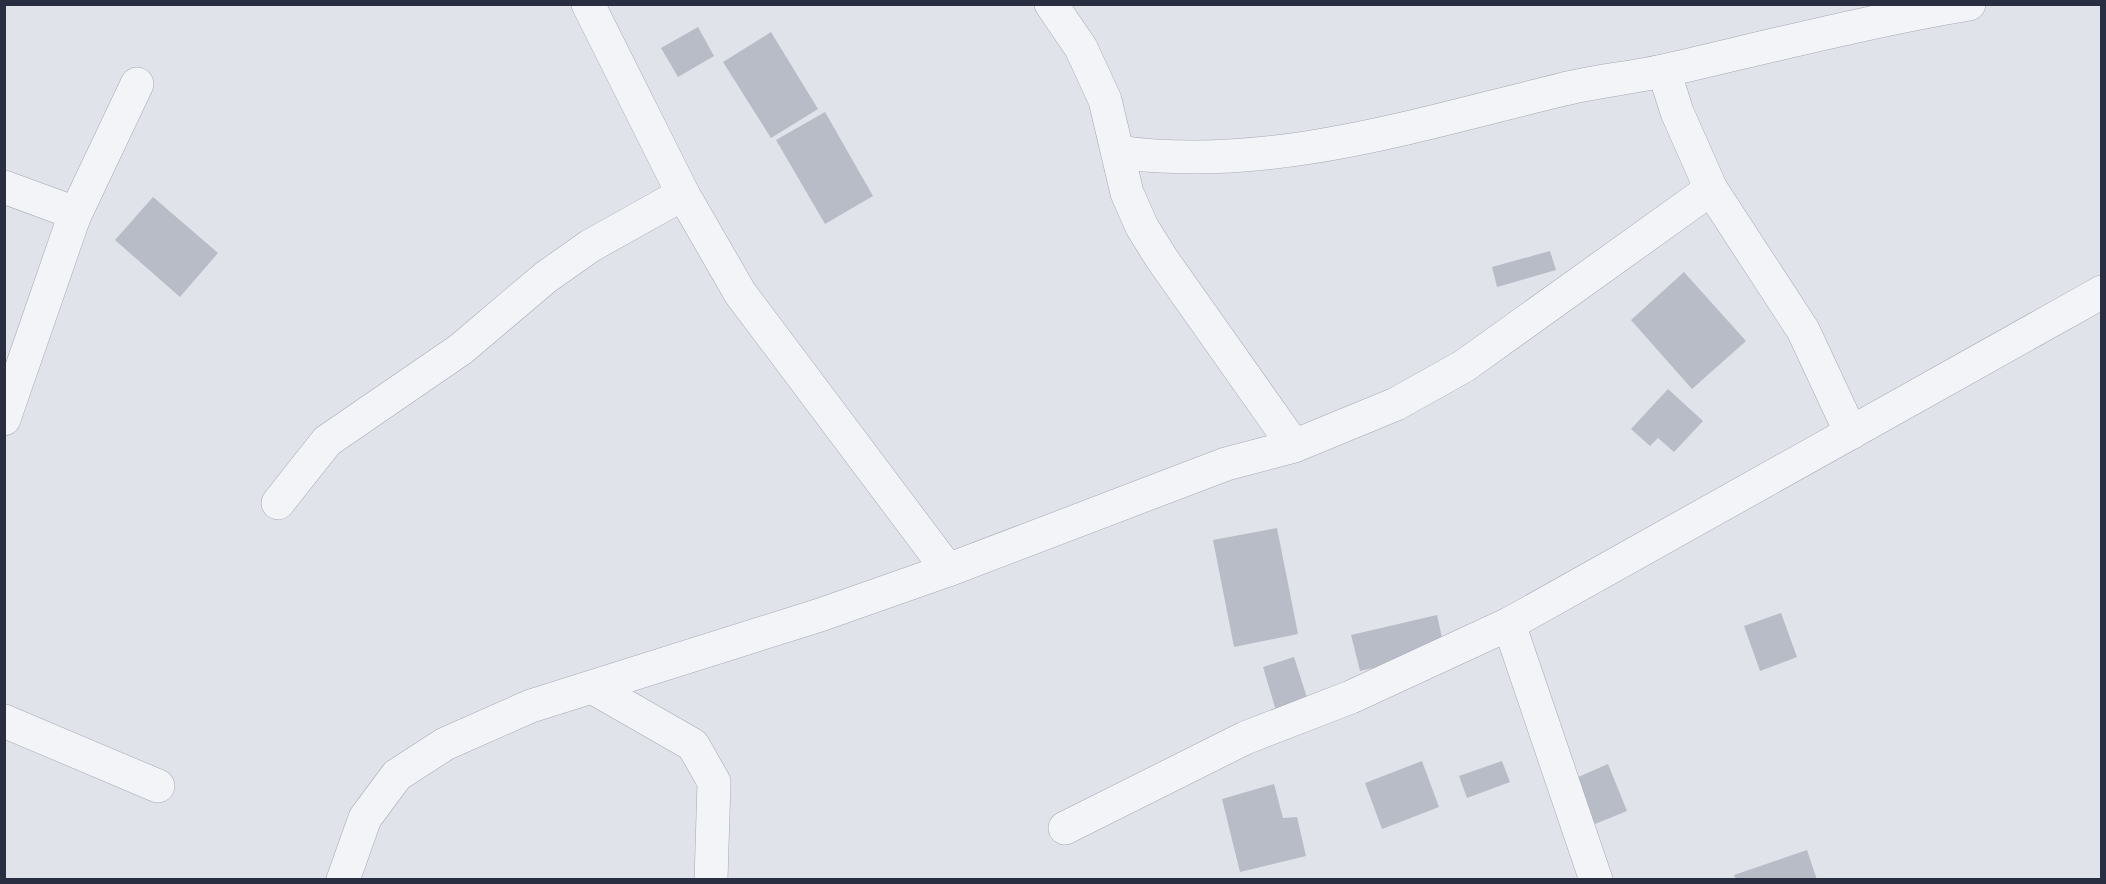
<svg xmlns="http://www.w3.org/2000/svg" width="2106" height="884" font-family="'Fira Sans',sans-serif">
  <rect width="100%" height="100%" fill="#e1e3ea"/>
  <g fill="#b8bcc6">
    <polygon points="698,27 714,56 678,77 661,48"/>
    <polygon points="771,32 818,109 771,138 723,62"/>
    <polygon points="825,112 873,196 825,224 776,140"/>
    <polygon points="153,197 218,253 180,297 115,240"/>
    <polygon points="1550,251 1556,270 1497,287 1492,267"/>
    <polygon points="1684,272 1746,341 1692,389 1631,320"/>
    <polygon points="1668,389 1703,421 1674,452 1658,438 1650,446 1631,429"/>
    <polygon points="1277,528 1298,634 1234,647 1213,540"/>
    <polygon points="1781,613 1797,657 1760,671 1744,626"/>
    <polygon points="1437,615 1445,651 1360,671 1351,635"/>
    <polygon points="1294,657 1309,704 1277,714 1263,667"/>
    <polygon points="1422,761 1439,807 1382,829 1365,783"/>
    <polygon points="1502,761 1510,782 1467,798 1459,776"/>
    <polygon points="1608,764 1627,811 1595,824 1576,778"/>
    <polygon points="1274,784 1283,818 1297,817 1306,856 1240,872 1222,799"/>
    <polygon points="1807,850 1817,880 1736,880 1734,875"/>
  </g>
  <g fill="none" stroke-linecap="round" stroke-linejoin="round">
    <defs>
      <g id="minor">
        <polyline points="588,4 683,194 740,293 948,570"/>
        <polyline points="1051,4 1081,48 1105,100 1127,193 1142,227 1162,259 1294,446"/>
        <polyline points="1664,71 1677,112 1711,189 1803,330 1851,433"/>
        <path d="M 1118,152 C 1267,173 1416,125 1560,90 C 1595,81 1632,78 1667,70 C 1767,47 1868,21 1969,4"/>
        <polyline points="4,187 64,209 74,217"/>
        <polyline points="4,419 74,217 137,84"/>
        <polyline points="278,503 327,441 461,349 546,277 590,246 683,194"/>
        <polyline points="1509,624 1596,880"/>
        <polyline points="592,687 693,745 714,782 711,880"/>
        <polyline points="4,721 158,786"/>
        <polyline points="1065,828 1245,738 1351,697 1509,624 2102,292"/>
        <polyline points="343,880 365,818 397,775 445,744 531,706 820,615 948,570 1226,464 1294,446 1396,404 1464,366 1711,189"/>
      </g>
    </defs>
    <use href="#minor" stroke="#a6a9b4" stroke-width="34"/>
    <use href="#minor" stroke="#f3f4f8" stroke-width="33"/>
  </g>
  <rect width="2106" height="884" fill="none" stroke="#292f41" stroke-width="12"/>
</svg>
